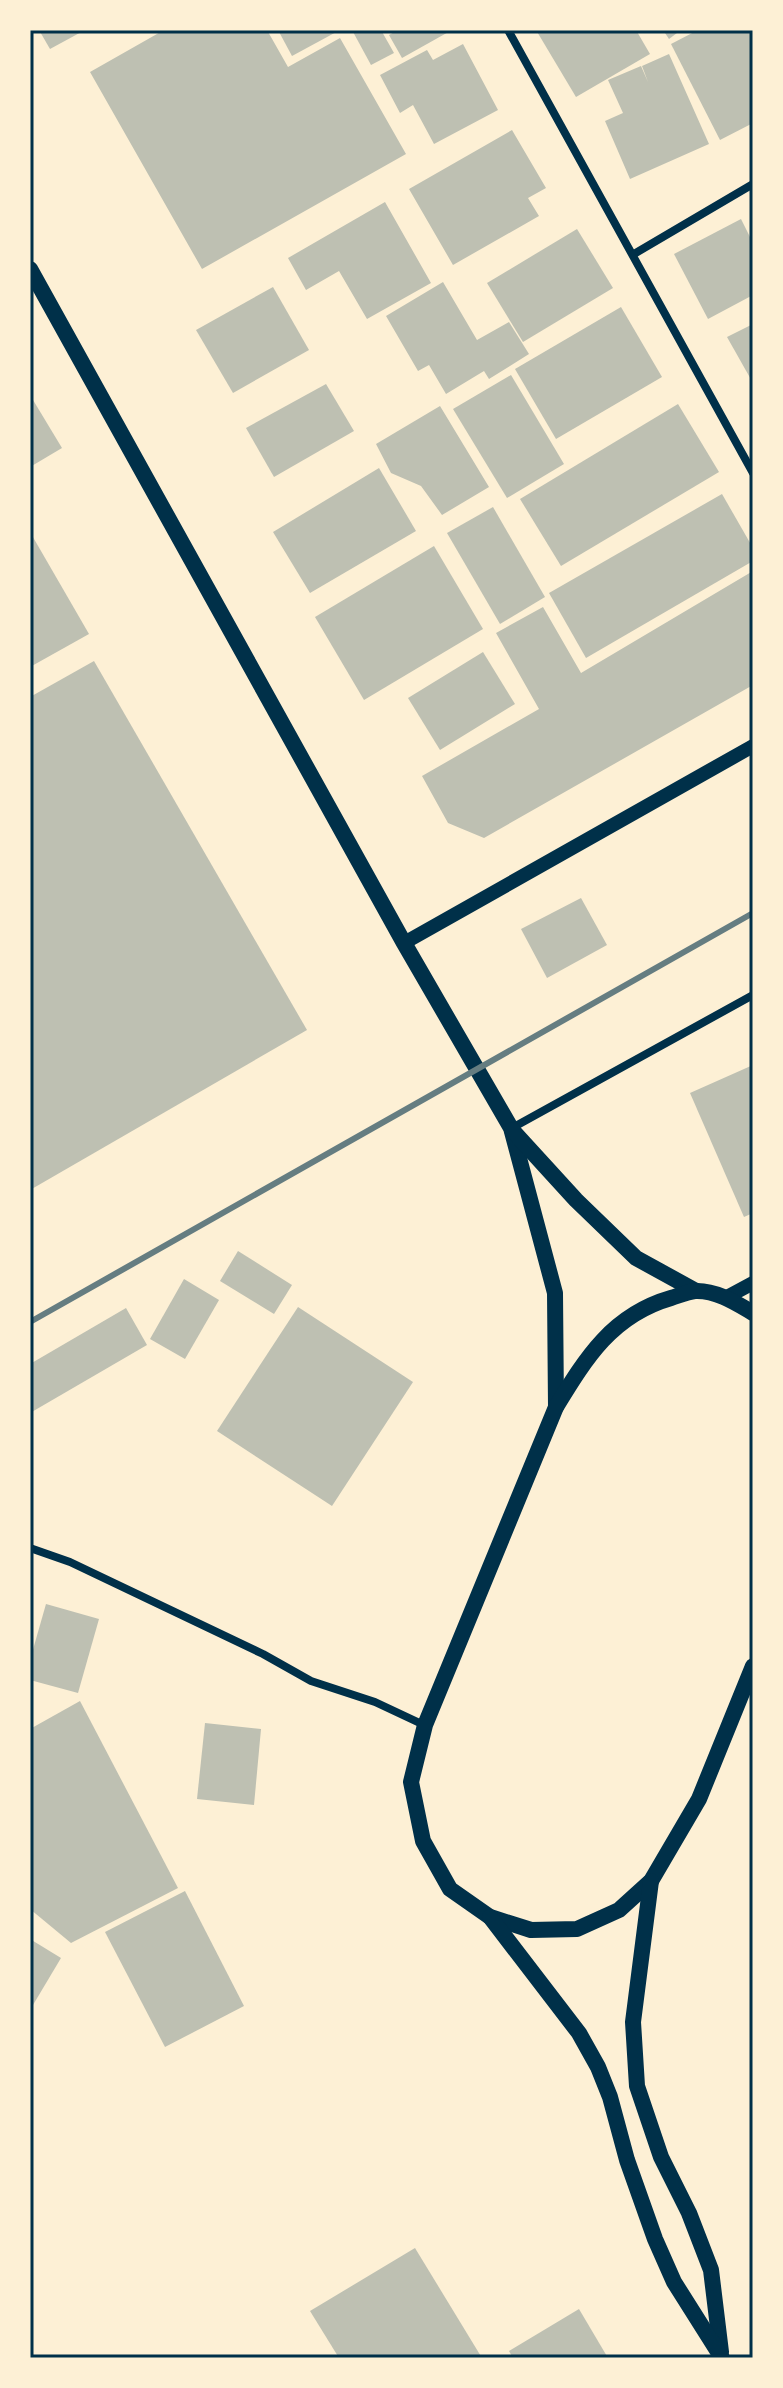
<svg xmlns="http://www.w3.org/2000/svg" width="783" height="2388" font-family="'PT Sans',sans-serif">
  <rect width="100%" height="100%" fill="#fdf0d5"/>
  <g fill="#bec0b2">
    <polygon points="39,30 85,30 50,49"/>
    <polygon points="164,30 267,30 288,67 340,38 406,154 202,269 90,72"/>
    <polygon points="278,30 340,30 292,56"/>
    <polygon points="352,30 381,30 394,53 371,65"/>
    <polygon points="398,30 452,30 402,58 389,35"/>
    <polygon points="536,30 636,30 650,54 576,97"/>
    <polygon points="663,30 681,30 669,39"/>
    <polygon points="698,30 753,30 753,123 720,140 671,44"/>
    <polygon points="463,44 498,110 434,144 413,105 400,113 380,75 427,50 433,60"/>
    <polygon points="669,54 709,144 630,179 605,121 623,113 608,80 641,66 648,82 642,66"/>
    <polygon points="512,130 546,188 528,198 539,216 453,265 409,189"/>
    <polygon points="385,202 431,283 367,319 339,271 306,290 288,258"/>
    <polygon points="741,219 753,243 753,295 708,319 674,254"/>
    <polygon points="577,229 613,288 523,342 487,283"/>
    <polygon points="443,282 477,340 509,322 529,354 489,379 484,371 446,394 429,365 418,371 386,316"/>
    <polygon points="273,287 309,350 233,393 196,330"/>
    <polygon points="621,307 662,377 556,439 515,369"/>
    <polygon points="753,324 753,383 727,337"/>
    <polygon points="511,375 564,464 507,498 453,409"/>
    <polygon points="326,384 354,431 274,477 246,428"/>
    <polygon points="30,395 62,448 30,467"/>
    <polygon points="678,404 719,472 561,566 520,499"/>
    <polygon points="440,406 489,487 442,515 421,486 391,473 376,444"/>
    <polygon points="379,468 416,531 310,593 273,532"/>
    <polygon points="722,494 753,548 753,561 586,658 549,593"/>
    <polygon points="493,507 545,597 500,624 447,533"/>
    <polygon points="30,532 89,634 30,667"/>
    <polygon points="434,546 483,629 364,700 315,617"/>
    <polygon points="753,571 753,685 484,838 448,823 422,776 539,709 496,633 543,607 581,673"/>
    <polygon points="483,652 515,704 440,750 408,698"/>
    <polygon points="94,661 307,1030 30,1190 30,697"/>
    <polygon points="581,898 607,945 547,978 521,929"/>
    <polygon points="753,1065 753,1213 744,1217 690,1093"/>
    <polygon points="238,1251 292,1285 274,1314 220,1281"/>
    <polygon points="184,1279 219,1300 185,1359 150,1339"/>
    <polygon points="298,1307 413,1382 332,1506 217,1431"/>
    <polygon points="126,1308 147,1345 30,1413 30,1364"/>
    <polygon points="46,1604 99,1619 78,1693 30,1680 30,1660"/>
    <polygon points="80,1701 178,1888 71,1943 30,1909 30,1729"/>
    <polygon points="205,1723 261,1729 254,1805 197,1799"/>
    <polygon points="185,1891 244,2006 165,2047 105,1932"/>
    <polygon points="30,1939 61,1958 30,2010"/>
    <polygon points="415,2248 482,2358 339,2358 310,2311"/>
    <polygon points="579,2309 608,2358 513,2358 509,2351"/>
  </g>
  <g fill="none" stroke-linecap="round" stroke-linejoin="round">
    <g stroke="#003049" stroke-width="8">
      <polyline points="508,30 753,473"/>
      <polyline points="634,254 753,184"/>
      <polyline points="512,1128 753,995"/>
      <polyline points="30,1548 70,1562 263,1654 311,1681 375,1702 424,1725"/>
    </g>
    <g stroke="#003049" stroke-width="14">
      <polyline points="404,943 753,746"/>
      <polyline points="727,1297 753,1283"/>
    </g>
    <g stroke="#003049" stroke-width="16">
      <polyline points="30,269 404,943 511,1128 555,1293 556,1407"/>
      <polyline points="512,1130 576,1200 636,1258 696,1291"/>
      <path d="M 753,1313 C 736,1303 716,1290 695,1291 C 687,1292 678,1296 671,1298 C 612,1315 586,1358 556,1407 L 425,1725 L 411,1782 L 423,1841 L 450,1889 L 490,1917 L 531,1930 L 577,1929 L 619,1910 L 651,1881 L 699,1799 L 753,1666"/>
      <polyline points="651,1881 633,2022 637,2086 661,2157 689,2213 711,2270 721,2352"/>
      <polyline points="490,1917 579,2033 598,2067 610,2097 627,2160 655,2239 674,2282 722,2358"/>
    </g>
    <polyline stroke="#657d81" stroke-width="6" points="30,1322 753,913"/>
  </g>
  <rect width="783" height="2388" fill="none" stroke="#fdf0d5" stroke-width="64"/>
  <rect x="32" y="32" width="719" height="2324" fill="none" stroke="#003049" stroke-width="3"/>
</svg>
